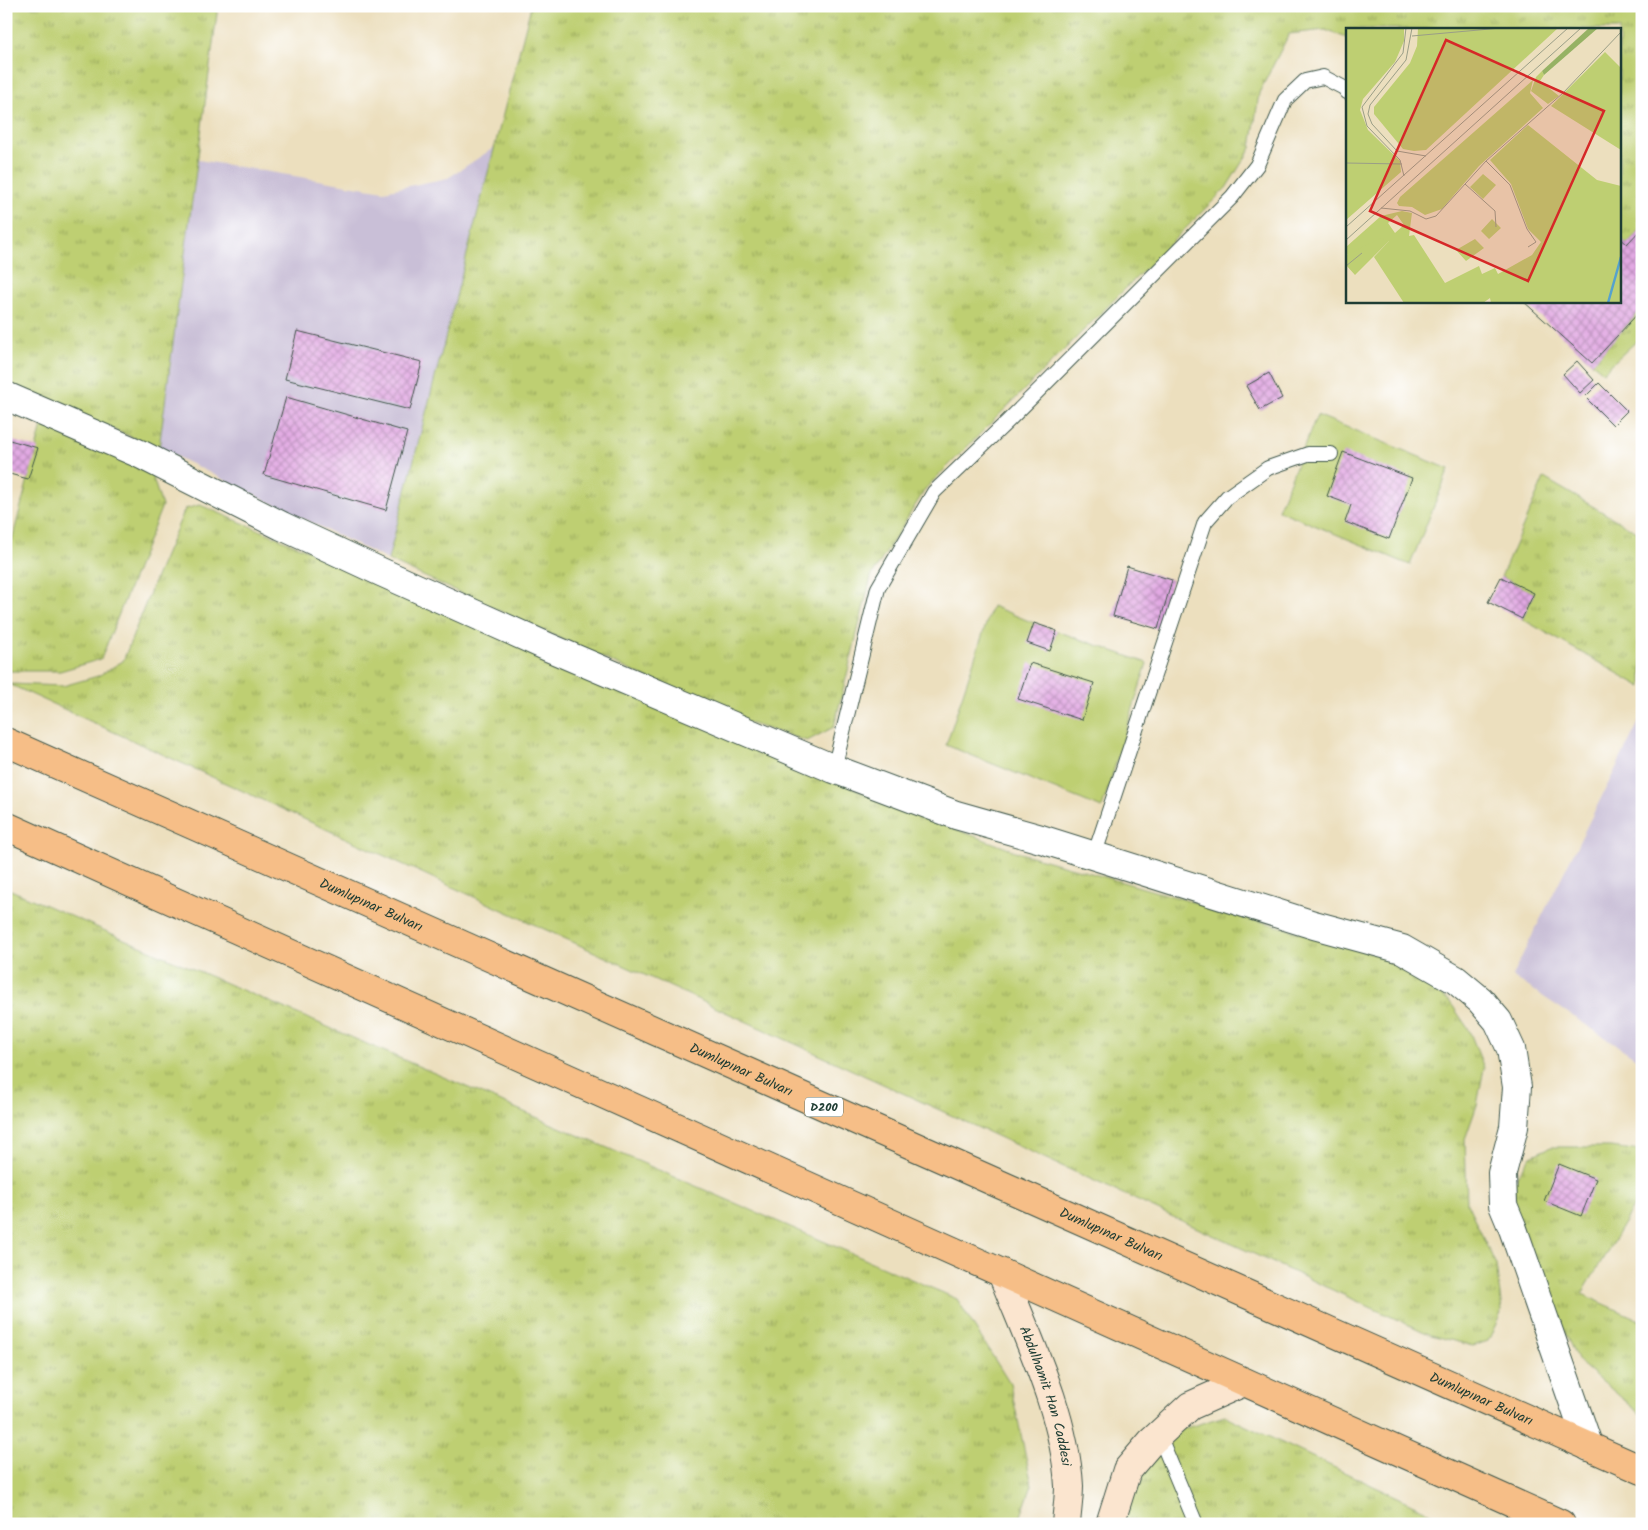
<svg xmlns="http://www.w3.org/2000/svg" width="1648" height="1530" font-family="Kalam,sans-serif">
  <defs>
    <pattern id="grass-tufts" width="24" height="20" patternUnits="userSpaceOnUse" patternTransform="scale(1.25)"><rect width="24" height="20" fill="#becf72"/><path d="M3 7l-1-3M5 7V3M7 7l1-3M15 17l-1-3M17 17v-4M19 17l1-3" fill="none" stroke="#9aa95e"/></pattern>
    <pattern id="building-cross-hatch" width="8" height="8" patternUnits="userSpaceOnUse" patternTransform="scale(1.25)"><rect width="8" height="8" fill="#e2a9e3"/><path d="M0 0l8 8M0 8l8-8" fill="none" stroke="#b78bb9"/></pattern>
  </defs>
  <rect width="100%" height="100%" fill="#fff"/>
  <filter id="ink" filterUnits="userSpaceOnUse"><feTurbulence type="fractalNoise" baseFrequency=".02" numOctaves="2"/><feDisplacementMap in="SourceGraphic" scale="10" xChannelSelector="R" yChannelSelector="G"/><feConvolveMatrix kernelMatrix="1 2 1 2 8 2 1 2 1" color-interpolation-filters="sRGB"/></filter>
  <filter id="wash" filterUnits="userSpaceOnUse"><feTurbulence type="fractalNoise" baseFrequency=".0096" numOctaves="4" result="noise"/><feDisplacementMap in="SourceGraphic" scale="20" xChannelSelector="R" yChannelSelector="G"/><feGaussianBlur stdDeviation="1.12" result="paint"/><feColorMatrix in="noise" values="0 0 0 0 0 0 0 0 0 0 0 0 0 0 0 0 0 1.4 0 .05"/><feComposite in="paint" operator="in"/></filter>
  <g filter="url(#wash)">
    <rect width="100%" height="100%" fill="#ecdfbe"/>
    <g fill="#c9bfd7">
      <polygon points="495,147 388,560 159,448 198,160 384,191 448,178"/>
      <polygon points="1642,716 1642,1062 1512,976"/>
    </g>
    <g fill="url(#grass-tufts)" stroke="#6e8653">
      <polygon points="6,6 218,6 159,448 6,386"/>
      <polygon points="531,6 1642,6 1642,228 1627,244 1619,237 1619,29 1347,29 1347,38 1325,30 1289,34 1259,93 1251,148 1226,188 926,488 871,577 834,727 807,741 739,720 388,560"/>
      <polygon points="1642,309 1642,336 1603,372 1592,363"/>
      <polygon points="43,422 151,472 162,506 101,659 60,671 6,671 6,563"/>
      <polygon points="1544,478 1642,535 1642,687 1522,619 1534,593 1501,577"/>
      <polygon points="200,505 376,579 899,808 1020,853 1380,955 1407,971 1450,1002 1469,1030 1484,1068 1477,1105 1465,1139 1467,1203 1496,1265 1502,1311 1488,1341 1473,1346 1431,1335 9,684 63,686 98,676 123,661 156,577 185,509"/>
      <polygon points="6,888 957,1299 1010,1384 1032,1485 1018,1524 6,1524"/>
      <polygon points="1551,1147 1610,1147 1642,1151 1642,1203 1637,1201 1582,1294 1642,1321 1642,1415 1578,1361 1537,1273 1514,1207 1515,1179 1531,1156"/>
      <polygon points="1225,1416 1454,1524 1117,1524 1137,1468 1176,1431"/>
    </g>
    <g fill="#becf72" stroke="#6e8653">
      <polygon points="1317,415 1449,469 1410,565 1278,510"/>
      <polygon points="992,606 1034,623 1147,663 1102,808 946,745"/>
    </g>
    <g id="blocks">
      <g fill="url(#building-cross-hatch)">
        <polygon points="1642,228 1642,309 1592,363 1523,301 1619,301 1619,237 1627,244"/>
        <polygon points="297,331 422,362 410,410 285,379"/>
        <polygon points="1577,361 1594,380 1580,393 1563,374"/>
        <polygon points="1269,373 1282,398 1260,410 1246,386"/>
        <polygon points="1599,383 1627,411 1613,425 1585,397"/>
        <polygon points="286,397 407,432 386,510 264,475"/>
        <polygon points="6,439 38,448 28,479 6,473"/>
        <polygon points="1343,452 1412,478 1389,539 1345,522 1351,505 1327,496"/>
        <polygon points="1127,566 1172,580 1158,629 1113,616"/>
        <polygon points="1501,577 1534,593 1522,619 1488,602"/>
        <polygon points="1034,623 1057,631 1050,651 1027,643"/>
        <polygon points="1030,663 1094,683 1082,720 1018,699"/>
        <polygon points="1559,1164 1596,1179 1581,1216 1544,1201"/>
      </g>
    </g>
  </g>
  <g filter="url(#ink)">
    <use href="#blocks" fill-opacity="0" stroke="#3e5549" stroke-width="1"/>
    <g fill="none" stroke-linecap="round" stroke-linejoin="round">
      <defs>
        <g id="lane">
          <polyline points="834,769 878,588 934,492 1008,421 1232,197 1257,165 1285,100 1305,81 1323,77 1344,88 1347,92"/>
          <polyline points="1094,856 1205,522 1227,497 1268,468 1308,454 1331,454"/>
          <polyline points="1159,1435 1196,1524"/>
        </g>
        <polyline id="street" points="6,396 140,454 282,526 381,572 548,647 834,769 956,815 1041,839 1314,925 1402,949 1456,980 1480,1000 1498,1021 1511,1049 1517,1087 1514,1127 1502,1173 1503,1205 1513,1229 1589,1447"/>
        <g id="secondary">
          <path id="s1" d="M 1002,1273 C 1028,1339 1065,1414 1069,1486 C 1069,1498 1067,1511 1066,1524"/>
          <polyline points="1110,1524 1127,1470 1151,1442 1190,1406 1244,1382"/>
        </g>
        <g id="highway">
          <path id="s2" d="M 6,742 L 1642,1470"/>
          <polyline points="6,826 1561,1524"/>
        </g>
      </defs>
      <use href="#lane" stroke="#3e5549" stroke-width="16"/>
      <use href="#street" stroke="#3e5549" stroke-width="30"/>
      <use href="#secondary" stroke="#3e5549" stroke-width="30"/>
      <use href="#highway" stroke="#3e5549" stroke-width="30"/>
      <use href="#lane" stroke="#fff" stroke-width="14"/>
      <use href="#street" stroke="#fff" stroke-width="28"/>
      <use href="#secondary" stroke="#fbe5cf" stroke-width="28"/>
      <use href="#highway" stroke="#f6be87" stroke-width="28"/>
    </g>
  </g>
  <g text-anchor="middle" stroke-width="4" stroke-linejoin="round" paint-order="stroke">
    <rect fill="#fff" stroke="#627771" stroke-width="1" x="805" y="1097.5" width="38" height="19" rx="4"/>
    <g font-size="12" font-weight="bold" fill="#1f3d34">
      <text x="824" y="1111">D200</text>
    </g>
    <g font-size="14" fill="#1f3d34" stroke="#fff">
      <text dy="5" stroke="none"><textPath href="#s2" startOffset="400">Dumlupınar Bulvarı</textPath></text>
      <text dy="5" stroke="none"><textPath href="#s2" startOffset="805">Dumlupınar Bulvarı</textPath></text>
      <text dy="5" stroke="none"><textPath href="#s2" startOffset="1210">Dumlupınar Bulvarı</textPath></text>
      <text dy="5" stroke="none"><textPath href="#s1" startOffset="131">Abdulhamit Han Caddesi</textPath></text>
      <text dy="5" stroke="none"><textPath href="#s2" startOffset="1615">Dumlupınar Bulvarı</textPath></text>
    </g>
  </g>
  <g transform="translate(1346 28)">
    <rect width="275" height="275" fill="#ecdfbe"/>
    <path d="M 0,0 L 58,0 L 58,13 L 49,34 L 17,71 L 14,82 L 22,102 L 54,133 L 55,144 L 0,192 ZM 72,0 L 212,0 L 80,122 L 68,123 L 57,121 L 28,86 L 28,79 L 64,35 L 71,18 ZM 259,24 L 275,40 L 275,122 L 205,78 ZM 196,43 L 198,47 L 194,53 L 213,68 L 202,76 L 185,63 L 190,49 ZM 187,52 L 184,65 L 197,80 L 133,138 L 96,181 L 79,187 L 66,179 L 53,178 L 51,175 L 54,169 ZM 182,97 L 251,152 L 275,158 L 275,275 L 145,275 L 144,270 L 137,275 L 58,275 L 28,229 L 43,213 L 0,227 L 0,219 L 35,188 L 56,183 L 66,185 L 63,208 L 68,207 L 99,255 L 133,238 L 136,246 L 149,240 L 152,246 L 186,227 L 195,214 L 182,201 L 165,156 L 144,132 ZM 51,187 L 58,197 L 49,205 L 42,195 ZM 129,211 L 138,220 L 120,233 L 110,222 Z" fill="#becf72" fill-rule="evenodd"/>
    <path d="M 243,0 L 252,0 L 198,47 L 196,43 Z" fill="#96b264"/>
    <path d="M 137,146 L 150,157 L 137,171 L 124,159 ZM 146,191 L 155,200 L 143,211 L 135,203 ZM 35,210 L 43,213 L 9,247 L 0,237 L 0,227 Z" fill="#becf72"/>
    <path fill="none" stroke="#56a2ce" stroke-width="2.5" d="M 262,275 L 275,229"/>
    <path fill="none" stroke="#9a9e87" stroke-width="1" d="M 66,0 L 60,32 L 24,77 L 22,86 L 26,96 L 51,123 L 80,128M 66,8 L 155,0M 140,133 L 164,157 L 181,201 L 190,214 L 182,219M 0,135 L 56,136M 58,148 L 54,132 L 21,98 L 16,79 L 57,25 L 60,0M 119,156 L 149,183 L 150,199M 35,180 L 64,183 L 80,191 L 90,188 L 140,133 L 217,65 L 275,4M 0,199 L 222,0M 0,212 L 235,0M 0,238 L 16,225"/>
    <path fill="#d62828" fill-opacity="0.15" stroke="#d62828" stroke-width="2.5" d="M 100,12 L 258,83 L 182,253 L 24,183 Z"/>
    <rect width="275" height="275" fill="none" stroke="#1f3d34" stroke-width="2.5"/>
  </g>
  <rect width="1648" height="1530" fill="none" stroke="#fff" stroke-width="25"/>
</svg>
